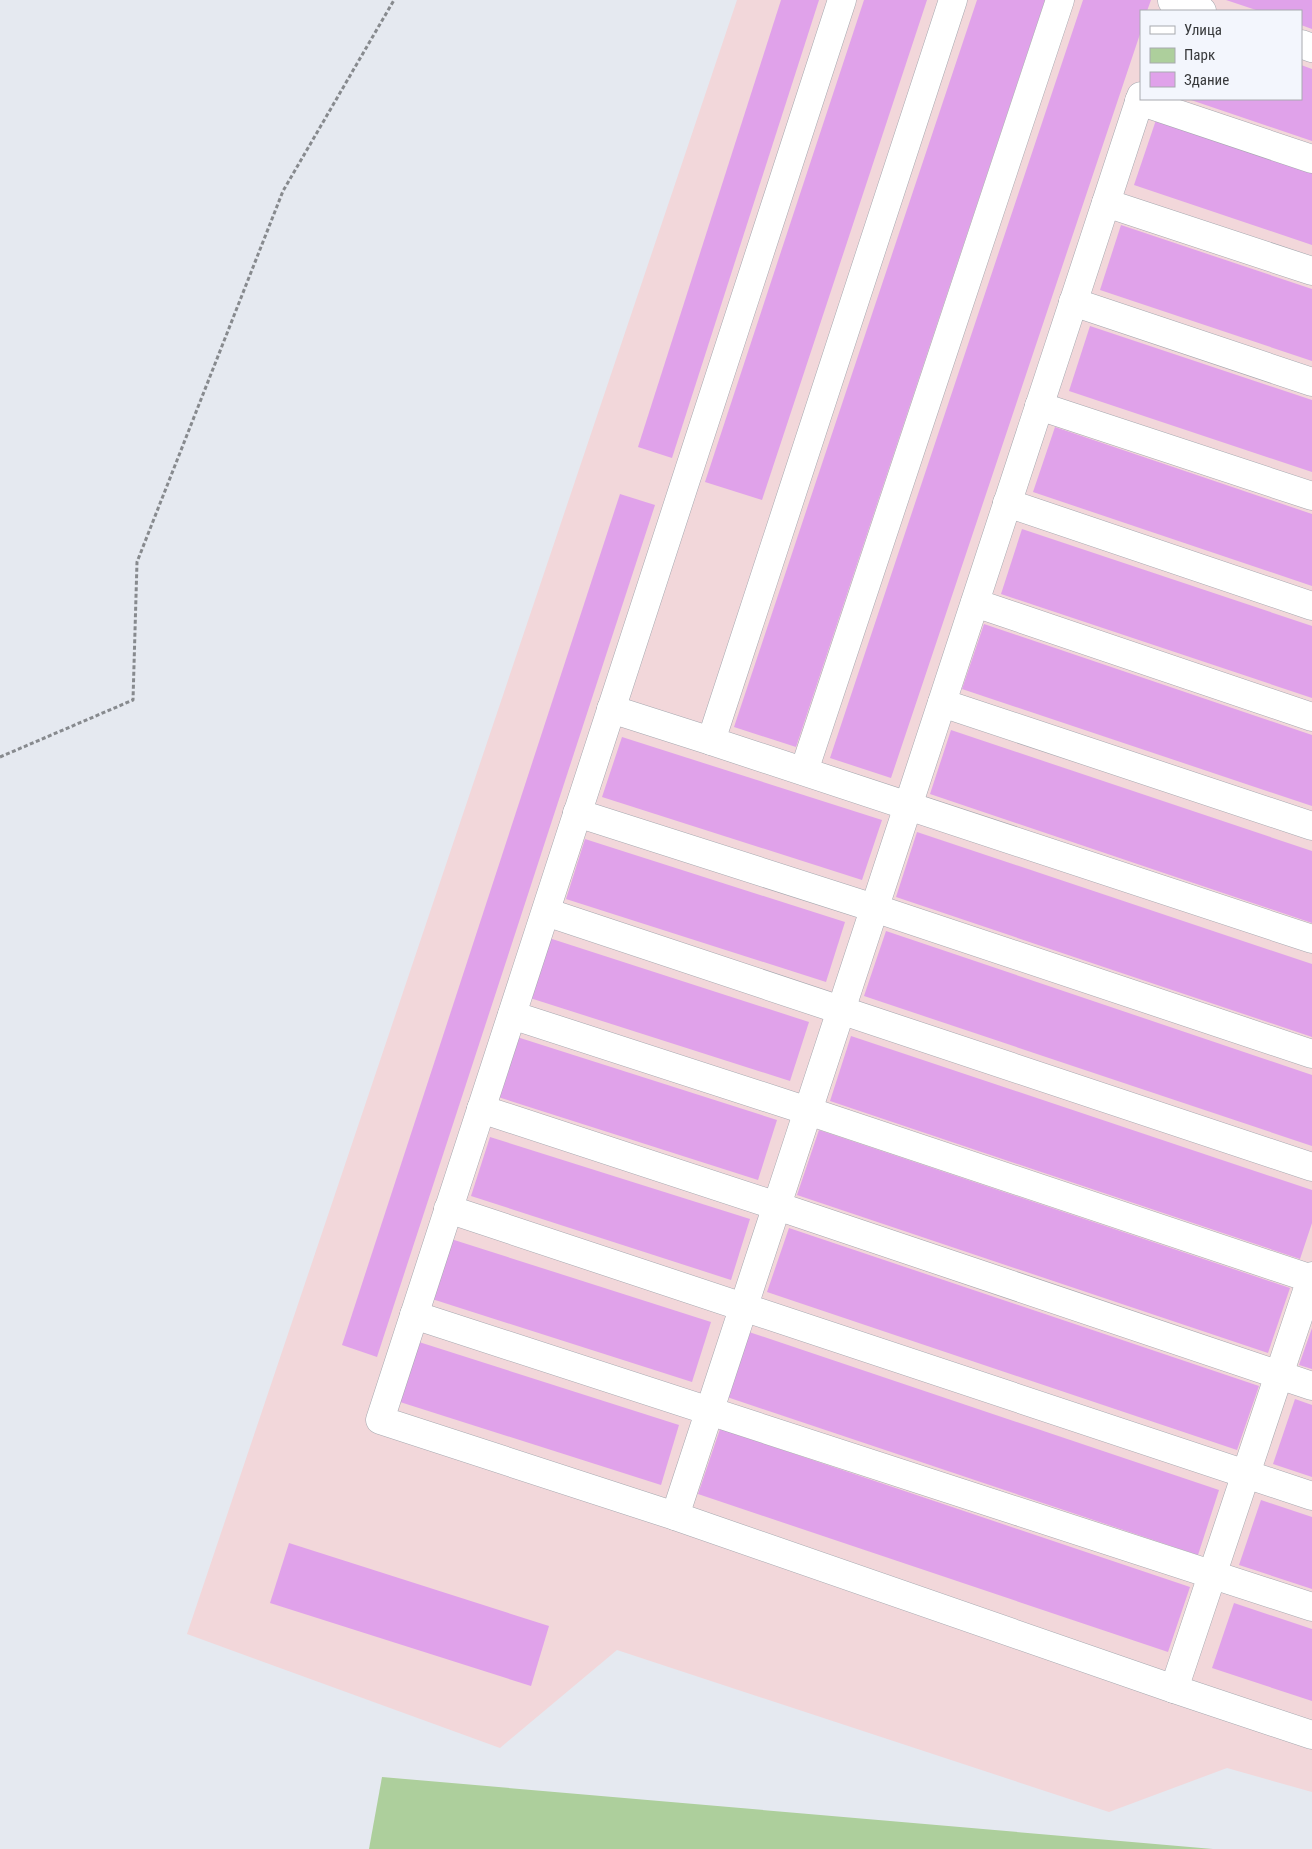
<svg xmlns="http://www.w3.org/2000/svg" width="1312" height="1849" font-family="'Roboto Condensed',sans-serif">
  <rect width="100%" height="100%" fill="#e5e9f0"/>
  <path fill="#f2d7da" fill-rule="evenodd" d="M 737,0 L 1312,0 L 1312,1792 L 1227,1768 L 1109,1812 L 617,1650 L 500,1748 L 187,1634 ZM 1141,11 L 1301,11 L 1301,99 L 1141,99 Z"/>
  <polygon fill="#adcf9c" points="382,1777 1213,1849 369,1849"/>
  <g fill="#e0a2ea">
    <polygon points="781,0 819,0 672,458 638,447"/>
    <polygon points="864,0 927,0 762,500 705,482"/>
    <polygon points="977,0 1045,0 796,747 734,727"/>
    <polygon points="1083,0 1151,0 1147,11 1141,11 1141,31 891,778 830,758"/>
    <polygon points="1226,0 1312,0 1312,29 1301,25 1301,11 1259,11"/>
    <polygon points="1301,65 1312,69 1312,141 1188,99 1301,99"/>
    <polygon points="1156,120 1312,173 1312,245 1134,185"/>
    <polygon points="1121,225 1312,289 1312,361 1100,290"/>
    <polygon points="1090,326 1312,400 1312,472 1069,391"/>
    <polygon points="1055,427 1312,514 1312,586 1033,492"/>
    <polygon points="620,494 655,505 377,1357 342,1345"/>
    <polygon points="1022,529 1312,626 1312,698 1001,594"/>
    <polygon points="984,624 1312,735 1312,806 962,689"/>
    <polygon points="951,730 1312,851 1312,923 930,794"/>
    <polygon points="622,737 882,820 862,880 602,797"/>
    <polygon points="917,832 1312,964 1312,1037 896,897"/>
    <polygon points="585,839 845,922 826,982 566,899"/>
    <polygon points="886,931 1312,1075 1312,1146 864,996"/>
    <polygon points="549,938 809,1022 790,1081 530,998"/>
    <polygon points="851,1036 1312,1190 1312,1223 1300,1259 830,1101"/>
    <polygon points="517,1037 777,1120 758,1180 498,1097"/>
    <polygon points="819,1130 1290,1288 1268,1353 797,1195"/>
    <polygon points="490,1137 750,1219 731,1280 471,1196"/>
    <polygon points="789,1228 1259,1386 1237,1450 767,1292"/>
    <polygon points="451,1239 711,1322 692,1382 432,1299"/>
    <polygon points="1312,1328 1312,1369 1299,1365"/>
    <polygon points="749,1332 1219,1490 1198,1555 727,1397"/>
    <polygon points="419,1342 679,1425 661,1485 400,1402"/>
    <polygon points="1295,1399 1312,1405 1312,1477 1273,1464"/>
    <polygon points="720,1429 1190,1587 1168,1652 698,1494"/>
    <polygon points="1261,1500 1312,1517 1312,1589 1239,1565"/>
    <polygon points="289,1543 549,1626 531,1686 270,1603"/>
    <polygon points="1234,1603 1312,1629 1312,1701 1212,1668"/>
  </g>
  <g fill="none" stroke-linecap="round" stroke-linejoin="round">
    <defs>
      <g id="minor">
        <polyline points="842,0 380,1420 675,1516 1141,96"/>
        <polyline points="953,0 711,741 1312,939"/>
        <polyline points="1172,1 1202,11"/>
        <polyline points="1301,44 1312,48"/>
        <polyline points="1139,101 1312,159"/>
        <polyline points="1106,203 1312,271"/>
        <polyline points="1073,302 1312,382"/>
        <polyline points="1039,406 1312,496"/>
        <polyline points="1007,503 1312,606"/>
        <polyline points="975,603 1312,717"/>
        <polyline points="942,703 1312,826"/>
        <polyline points="611,709 711,741"/>
        <polyline points="804,771 1060,0"/>
        <polyline points="577,813 874,908 1312,1054"/>
        <polyline points="546,912 1312,1167"/>
        <polyline points="512,1015 808,1111 1312,1279"/>
        <polyline points="481,1109 777,1206 1312,1386"/>
        <polyline points="448,1209 1312,1496"/>
        <polyline points="1312,1276 1174,1689 1312,1735"/>
        <polyline points="414,1315 1312,1607"/>
        <polyline points="675,1516 1174,1689"/>
      </g>
    </defs>
    <use href="#minor" stroke="#a5a8af" stroke-width="29"/>
    <polyline stroke="#878a8e" stroke-width="3" stroke-dasharray="4 2.5" stroke-linecap="butt" points="0,757 133,700 137,562 283,191 394,0"/>
    <use href="#minor" stroke="#fff" stroke-width="28"/>
  </g>
  <rect x="1140" y="10" width="162" height="90" fill="#f3f6fd" stroke="#a8aaaf"/>
  <rect x="1150" y="26" width="25" height="8" fill="#ffffff" stroke="#a8aaaf"/>
  <text x="1184" y="35" font-size="15" fill="#37393b">Улица</text>
  <rect x="1150" y="48" width="25" height="15" fill="#adcf9c" stroke="#a8aaaf"/>
  <text x="1184" y="60" font-size="15" fill="#37393b">Парк</text>
  <rect x="1150" y="72" width="25" height="15" fill="#e0a2ea" stroke="#a8aaaf"/>
  <text x="1184" y="85" font-size="15" fill="#37393b">Здание</text>
</svg>
